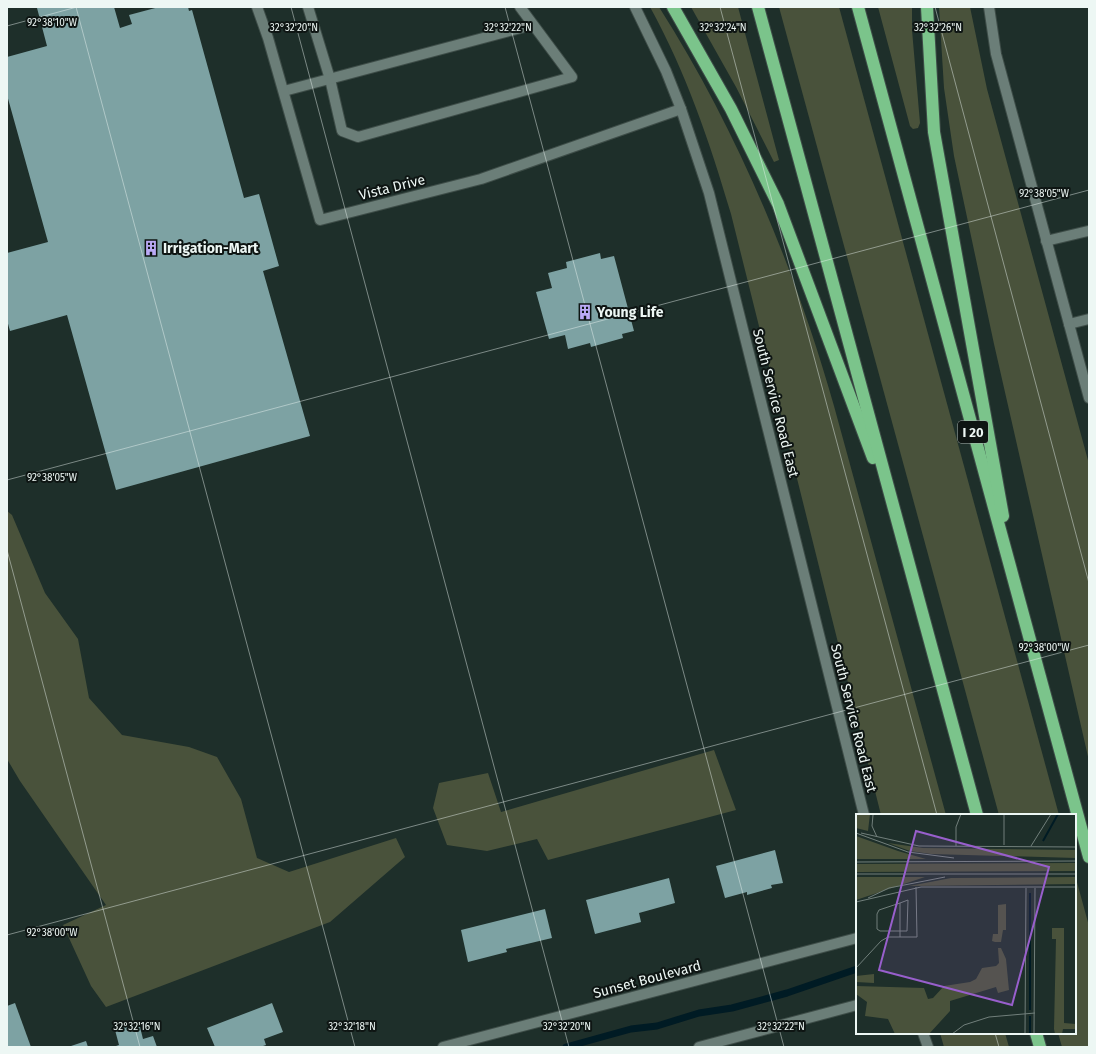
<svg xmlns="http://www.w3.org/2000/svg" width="1096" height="1054" font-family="'Fira Sans',sans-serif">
  <rect width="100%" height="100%" fill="#1e2f2a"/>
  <g fill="#49523b">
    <path d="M 650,7 L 659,7 C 736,128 795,268 834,406 L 946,815 L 881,815 L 731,214 C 710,143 686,72 650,7 Z"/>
    <polygon points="691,7 738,7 779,160 774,162 736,87"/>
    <polygon points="779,7 839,7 1059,815 999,815"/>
    <polygon points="878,7 912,7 912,30 920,123 918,128 913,129 910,126"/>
    <polygon points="939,7 970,7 987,89 1089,464 1089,761 994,344 954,156 944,88"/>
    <polygon points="7,511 12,515 45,593 78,639 89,698 122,735 189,747 217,757 241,799 257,858 289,872 396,838 405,857 330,922 106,1007 91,986 63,925 106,905 20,781 7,759"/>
    <polygon points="714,750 736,810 548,860 537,839 487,851 447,845 433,808 439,783 488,773 501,812"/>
    <polygon points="1075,875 1089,926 1089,1047 1062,1047 1058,1033 1075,1033"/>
    <polygon points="940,1033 1005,1033 1009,1047 944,1047"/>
  </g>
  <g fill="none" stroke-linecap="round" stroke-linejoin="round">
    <polyline stroke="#001b24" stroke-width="7" points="566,1047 631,1029 657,1026 699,1013 732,1008 787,993 857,969"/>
  </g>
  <g fill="#7da2a3">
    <polygon points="41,7 114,7 120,28 132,24 129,15 159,7 188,7 189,11 192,10 244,198 259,194 279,266 263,271 310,436 116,490 67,315 10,331 7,320 7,253 48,242 7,95 7,57 47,46 37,8"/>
    <polygon points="600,253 601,259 614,256 634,331 622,334 623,338 591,347 590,343 568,349 565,335 549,339 536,292 552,288 548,273 567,268 566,262"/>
    <polygon points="775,850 783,883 771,885 772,888 747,895 747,892 725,898 716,866"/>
    <polygon points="669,878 675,903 639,913 641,922 595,934 586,900"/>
    <polygon points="545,909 552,938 506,949 507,952 468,962 461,930"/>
    <polygon points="15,1003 31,1047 7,1047 7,1006"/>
    <polygon points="272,1003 283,1032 264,1039 266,1045 260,1047 215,1047 207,1028"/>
    <polygon points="139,1023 143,1039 153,1036 157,1047 113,1047 119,1045 115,1030"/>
    <polygon points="86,1041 88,1047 68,1047"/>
  </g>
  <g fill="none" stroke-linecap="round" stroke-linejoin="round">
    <defs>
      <g id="lane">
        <polyline points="308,7 330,79 342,131 358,137 572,77 520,7"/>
        <polyline points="284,91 532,25"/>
        <polyline points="1046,241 1088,231"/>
        <polyline points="1069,324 1089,319"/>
      </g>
      <g id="street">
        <polyline points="257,7 268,38 320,220 481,179 681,109"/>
        <polyline points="443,1047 857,938"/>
        <polyline points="699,1047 857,1005"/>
      </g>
      <g id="secondary">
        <polyline points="635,7 666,71 681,109 709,193 864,815"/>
        <polyline points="989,7 996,54 1089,398"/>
        <polyline points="923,1033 928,1047"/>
      </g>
      <g id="highway">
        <polyline points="673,7 731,109 778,204 873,458"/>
        <polyline points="758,7 977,815"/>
        <polyline points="858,7 1089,857"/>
        <polyline points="927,7 934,132 1003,516"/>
        <polyline points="1036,1033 1040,1047"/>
      </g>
    </defs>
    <use href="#lane" stroke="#3e4d48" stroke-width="12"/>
    <use href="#street" stroke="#3e4d48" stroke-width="12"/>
    <use href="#secondary" stroke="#3e4d48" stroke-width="12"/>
    <use href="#highway" stroke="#3e4d48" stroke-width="14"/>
    <use href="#lane" stroke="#6b7e78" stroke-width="10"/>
    <use href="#street" stroke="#6b7e78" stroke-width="10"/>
    <use href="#secondary" stroke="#6b7e78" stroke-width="10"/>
    <use href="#highway" stroke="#7bc48b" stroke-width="12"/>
  </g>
  <path fill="none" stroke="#edf7f4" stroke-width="1" stroke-opacity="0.45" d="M 76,7 L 355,1047M 291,7 L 569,1047M 505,7 L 784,1047M 720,7 L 937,815M 935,7 L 1089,583M 7,26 L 77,7M 7,480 L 1089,190M 7,550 L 140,1047M 7,935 L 1089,645M 995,1033 L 999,1047"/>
  <defs>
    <symbol id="building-bare" viewBox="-9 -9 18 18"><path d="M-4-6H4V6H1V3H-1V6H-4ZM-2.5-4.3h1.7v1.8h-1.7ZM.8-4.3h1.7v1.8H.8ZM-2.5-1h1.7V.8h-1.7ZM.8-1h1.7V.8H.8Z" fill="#bbaaf6" stroke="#0e1513" stroke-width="2.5" paint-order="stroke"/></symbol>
  </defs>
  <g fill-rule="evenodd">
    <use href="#building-bare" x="140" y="237" width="22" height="22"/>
    <use href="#building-bare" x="574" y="301" width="22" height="22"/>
  </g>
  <g text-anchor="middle" stroke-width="4" stroke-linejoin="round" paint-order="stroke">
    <rect fill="#0e1513" stroke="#aab3b0" stroke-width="1" x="958" y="421" width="30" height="22" rx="3"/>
    <g font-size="13" font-weight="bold" fill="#edf7f4">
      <text x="973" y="437">I 20</text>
    </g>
    <g font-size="14" fill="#edf7f4" stroke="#0e1513">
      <text transform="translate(392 187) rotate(-14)" y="5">Vista Drive</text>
      <text transform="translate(776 403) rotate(76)" y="5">South Service Road East</text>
      <text transform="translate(854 718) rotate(76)" y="5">South Service Road East</text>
      <text transform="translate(647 979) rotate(-15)" y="5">Sunset Boulevard</text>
    </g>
    <g font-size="14" font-weight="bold" fill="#edf7f4" stroke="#0e1513" text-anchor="start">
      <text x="163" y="253">Irrigation-Mart</text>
      <text x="597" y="317">Young Life</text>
    </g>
  </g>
  <g transform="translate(856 814)">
    <rect width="220" height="220" fill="#1e2f2a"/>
    <path d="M 0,0 L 14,0 L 12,17 L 0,14 ZM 0,22 L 42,37 L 70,45 L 0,45 ZM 32,29 L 67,34 L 220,36 L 220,44 L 75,40 L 54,37 ZM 220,49 L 220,57 L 0,58 L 0,50 ZM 0,63 L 69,63 L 0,86 ZM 220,63 L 220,70 L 53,72 L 95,64 ZM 150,90 L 150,116 L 147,116 L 145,128 L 139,128 L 136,127 L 137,120 L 142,120 L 142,91 ZM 196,114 L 208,114 L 208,209 L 220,210 L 220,215 L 207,215 L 206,220 L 199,220 L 198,215 L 200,125 L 196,125 ZM 142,134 L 145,134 L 150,145 L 153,176 L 142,179 L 140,173 L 94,187 L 94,197 L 73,220 L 39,220 L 32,205 L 9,202 L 11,188 L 0,180 L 0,172 L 68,174 L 72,185 L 77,184 L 88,172 L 114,168 L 120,165 L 126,154 L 140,152 L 143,149 ZM 18,160 L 18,169 L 0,168 L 0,162 Z" fill="#49523b"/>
    <path fill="none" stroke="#001b24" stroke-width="2" d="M 187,27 L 202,0M 174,79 L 174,196M 174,220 L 174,202"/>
    <path fill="none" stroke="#717f7b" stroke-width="1" d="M 148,0 L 148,31M 17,1 L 16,12 L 21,23M 0,19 L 52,38 L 98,44M 5,19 L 63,32 L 220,33M 100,32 L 100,13 L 105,0M 175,32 L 195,0M 0,48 L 220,47M 0,60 L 220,60M 12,84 L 33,74 L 89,63M 0,88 L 65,73 L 220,73M 44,123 L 44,89 L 52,86 L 51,117 L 24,117 L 21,115 L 21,100 L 23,96 L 44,89M 0,154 L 25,127 L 32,123 L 61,123 L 60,73M 96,220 L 108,211 L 133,203 L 179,199M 169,220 L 170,74M 178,220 L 179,74"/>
    <path fill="#985fcc" fill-opacity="0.15" stroke="#985fcc" stroke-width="2" d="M 60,17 L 193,53 L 156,191 L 23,156 Z"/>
    <rect width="220" height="220" fill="none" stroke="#edf7f4" stroke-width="2"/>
  </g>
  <g font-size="10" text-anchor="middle" fill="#edf7f4" stroke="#0e1513" stroke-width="4" stroke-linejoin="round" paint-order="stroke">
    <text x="52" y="26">92°38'10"W</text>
    <text x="294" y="31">32°32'20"N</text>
    <text x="508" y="31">32°32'22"N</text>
    <text x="723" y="31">32°32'24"N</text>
    <text x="938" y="31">32°32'26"N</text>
    <text x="1044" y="197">92°38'05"W</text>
    <text x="52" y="481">92°38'05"W</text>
    <text x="1044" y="651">92°38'00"W</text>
    <text x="52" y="936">92°38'00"W</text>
    <text x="137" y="1030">32°32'16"N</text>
    <text x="352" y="1030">32°32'18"N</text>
    <text x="567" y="1030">32°32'20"N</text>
    <text x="781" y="1030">32°32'22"N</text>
  </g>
  <rect width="1096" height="1054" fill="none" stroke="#edf7f4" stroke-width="16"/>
</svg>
